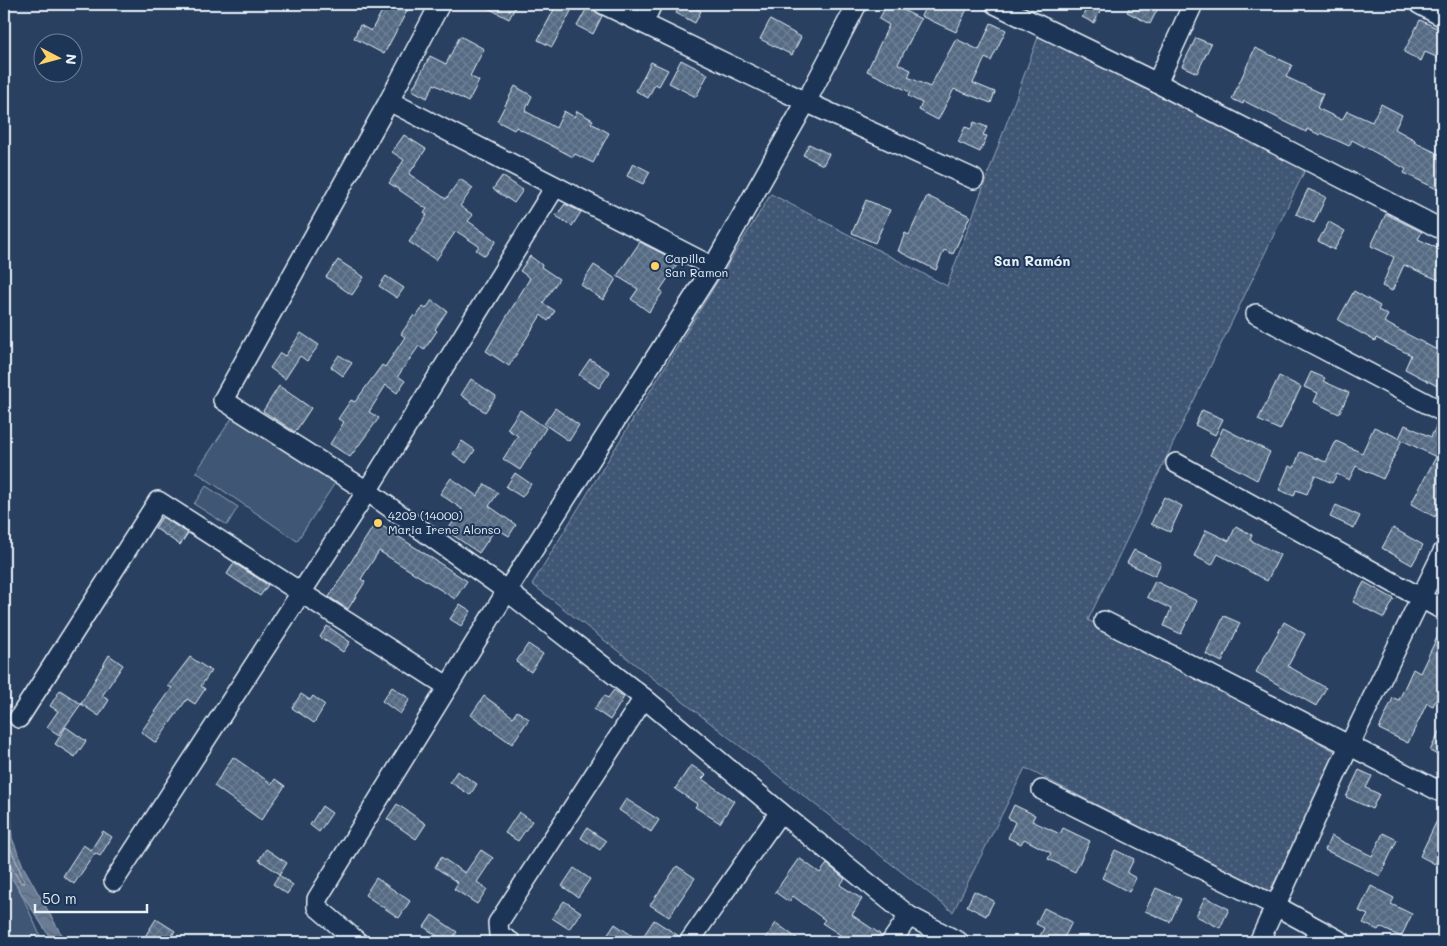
<svg xmlns="http://www.w3.org/2000/svg" width="1447" height="946" font-family="Mali,sans-serif">
  <defs>
    <pattern id="park-dots" width="8" height="8" patternUnits="userSpaceOnUse" patternTransform="scale(1.25)"><rect width="8" height="8" fill="#415774"/><path d="M2 2h.1M6 6h.1" fill="none" stroke="#5c7089" stroke-width="1.8" stroke-linecap="round"/></pattern>
    <pattern id="water-waves" width="16" height="10" patternUnits="userSpaceOnUse" patternTransform="scale(1.25)"><rect width="16" height="10" fill="#6b7c95"/><path d="M0 5q4-4 8 0t8 0" fill="none" stroke="#5a6573"/></pattern>
    <pattern id="building-cross-hatch" width="8" height="8" patternUnits="userSpaceOnUse" patternTransform="scale(1.25)"><rect width="8" height="8" fill="#556a83"/><path d="M0 0l8 8M0 8l8-8" fill="none" stroke="#6d8095"/></pattern>
  </defs>
  <rect width="100%" height="100%" fill="#294061"/>
  <filter id="ink" filterUnits="userSpaceOnUse"><feTurbulence type="fractalNoise" baseFrequency=".02" numOctaves="2"/><feDisplacementMap in="SourceGraphic" scale="10" xChannelSelector="R" yChannelSelector="G"/><feConvolveMatrix kernelMatrix="1 2 1 2 8 2 1 2 1" color-interpolation-filters="sRGB"/></filter>
  <g filter="url(#ink)">
    <g fill="#415774" stroke="#94a4b6">
      <polygon points="234,415 335,483 297,541 196,472"/>
      <polygon points="206,486 238,507 227,525 194,504"/>
      <polygon points="4,855 43,942 4,942"/>
    </g>
    <polygon fill="url(#park-dots)" stroke="#94a4b6" points="1041,29 1307,166 1088,620 1338,753 1269,893 1025,768 953,912 532,584 771,194 947,286"/>
    <polygon fill="url(#water-waves)" stroke="#9dabbd" points="4,769 10,801 12,838 23,866 38,893 60,932 70,942 53,942 9,874 4,861"/>
    <g fill="none" stroke-linecap="round" stroke-linejoin="round">
      <polyline stroke="#b6c2d0" stroke-width="1" points="4,796 7,839 25,883 21,883 9,864 4,862"/>
    </g>
    <g fill="url(#building-cross-hatch)" stroke="#e8f1f8">
      <polygon points="386,4 397,4 408,9 384,54 354,38 360,25 371,31"/>
      <polygon points="480,4 517,4 509,19"/>
      <polygon points="557,4 571,11 552,47 538,40"/>
      <polygon points="681,4 687,4 701,11 695,23 676,13"/>
      <polygon points="927,4 956,4 967,9 956,32 921,16"/>
      <polygon points="1089,4 1104,4 1094,23 1082,17"/>
      <polygon points="1131,4 1160,4 1150,24 1127,12"/>
      <polygon points="887,5 893,8 895,6 921,19 898,64 911,70 908,77 930,87 956,39 979,50 991,23 1006,30 991,61 985,58 973,83 995,92 991,103 954,89 938,120 919,110 922,103 908,96 910,92 867,71 889,25 879,19"/>
      <polygon points="588,6 602,16 593,34 577,26"/>
      <polygon points="770,20 801,37 792,55 760,39"/>
      <polygon points="1420,20 1443,31 1443,60 1425,52 1421,61 1404,52"/>
      <polygon points="460,36 484,49 470,76 479,81 468,102 434,84 427,98 412,90 430,56 446,64"/>
      <polygon points="1196,38 1211,44 1197,73 1182,66"/>
      <polygon points="1255,48 1292,65 1286,77 1323,94 1317,108 1342,120 1347,111 1372,122 1381,104 1402,115 1395,129 1415,140 1414,142 1443,156 1443,192 1404,173 1406,169 1352,140 1349,146 1321,133 1320,135 1307,129 1306,132 1244,101 1243,104 1232,99"/>
      <polygon points="681,60 708,74 696,97 669,83"/>
      <polygon points="651,62 668,70 659,86 655,84 648,98 636,91"/>
      <polygon points="515,86 532,96 525,111 556,128 564,111 574,117 577,111 593,120 591,123 609,133 593,163 575,154 573,157 516,127 514,130 497,121"/>
      <polygon points="974,122 987,127 983,135 987,136 980,152 958,142 965,127 971,129"/>
      <polygon points="404,135 426,149 409,174 446,199 460,179 473,188 460,206 473,215 468,221 496,241 485,256 476,250 479,246 456,231 436,260 409,242 427,215 424,213 427,209 389,183 404,160 392,152"/>
      <polygon points="809,144 829,154 823,165 803,155"/>
      <polygon points="633,163 650,172 643,184 627,176"/>
      <polygon points="502,176 523,190 514,203 493,189"/>
      <polygon points="1308,189 1326,197 1314,223 1296,214"/>
      <polygon points="927,196 970,216 953,254 944,250 936,270 898,251 905,233 909,235"/>
      <polygon points="866,200 890,210 875,243 852,233"/>
      <polygon points="565,204 581,212 572,226 556,216"/>
      <polygon points="1386,214 1422,232 1418,239 1443,251 1443,282 1404,265 1392,291 1382,286 1394,257 1371,246"/>
      <polygon points="1329,222 1345,231 1334,250 1318,241"/>
      <polygon points="640,242 679,262 660,290 663,292 649,312 631,299 638,289 617,276"/>
      <polygon points="530,256 542,265 541,267 559,279 543,303 555,311 548,321 541,315 509,366 486,351 530,278 520,271"/>
      <polygon points="338,260 364,277 352,295 326,277"/>
      <polygon points="594,265 616,279 603,300 581,285"/>
      <polygon points="386,276 404,288 397,298 379,286"/>
      <polygon points="1354,291 1380,306 1378,310 1388,315 1384,322 1437,350 1436,354 1443,357 1443,378 1439,387 1405,369 1411,355 1376,338 1375,341 1338,320"/>
      <polygon points="432,300 447,311 435,329 437,331 424,350 419,346 398,376 405,381 397,393 386,385 369,412 379,418 350,457 330,444 344,422 338,419 351,400 355,402 382,365 385,367 405,337 401,334 414,315 416,317 423,307 426,309"/>
      <polygon points="301,333 319,345 307,361 300,356 285,379 270,368 280,353 285,356"/>
      <polygon points="339,355 352,363 343,376 331,367"/>
      <polygon points="590,359 610,372 599,388 579,375"/>
      <polygon points="1311,372 1325,378 1323,381 1349,393 1339,414 1314,402 1318,393 1304,387"/>
      <polygon points="1279,376 1301,387 1280,430 1258,420"/>
      <polygon points="471,379 496,396 485,412 461,395"/>
      <polygon points="279,386 311,408 295,432 263,411"/>
      <polygon points="555,408 579,425 569,441 544,424"/>
      <polygon points="520,410 546,428 520,470 503,459 518,436 507,429"/>
      <polygon points="1202,410 1223,419 1215,435 1195,425"/>
      <polygon points="1438,422 1443,423 1443,502 1435,517 1411,504 1436,457 1402,440 1383,479 1356,466 1349,480 1337,474 1332,483 1315,475 1307,494 1296,490 1294,496 1279,490 1289,466 1294,468 1300,452 1326,462 1336,441 1362,453 1374,427 1399,438 1405,425 1431,437"/>
      <polygon points="1223,428 1270,452 1257,480 1210,455"/>
      <polygon points="462,441 475,450 466,463 453,454"/>
      <polygon points="515,473 531,484 522,497 506,487"/>
      <polygon points="451,478 477,496 485,484 498,493 489,506 516,525 509,536 496,528 479,553 447,531 462,509 440,494"/>
      <polygon points="1164,497 1182,506 1170,532 1151,524"/>
      <polygon points="1336,505 1360,516 1354,528 1330,517"/>
      <polygon points="162,517 188,533 180,545 155,528"/>
      <polygon points="376,522 467,581 455,599 379,551 361,579 365,582 348,609 329,597"/>
      <polygon points="1236,526 1252,535 1250,540 1280,555 1267,581 1218,554 1212,565 1194,556 1206,530 1229,541"/>
      <polygon points="1393,528 1423,545 1412,565 1382,548"/>
      <polygon points="1134,550 1161,563 1155,576 1127,563"/>
      <polygon points="234,563 268,585 260,596 227,574"/>
      <polygon points="1155,581 1197,601 1181,634 1164,626 1171,609 1147,597"/>
      <polygon points="1364,582 1394,599 1384,618 1353,602"/>
      <polygon points="460,604 471,611 461,626 450,619"/>
      <polygon points="1224,616 1240,623 1222,662 1206,654"/>
      <polygon points="1284,622 1305,634 1288,666 1326,688 1316,706 1256,672"/>
      <polygon points="1443,625 1443,685 1433,706 1427,703 1408,743 1379,729 1393,698 1399,700 1413,669 1420,673"/>
      <polygon points="327,626 350,642 343,652 320,637"/>
      <polygon points="528,644 543,654 531,672 516,662"/>
      <polygon points="109,655 123,665 102,696 109,700 99,716 81,704"/>
      <polygon points="190,657 211,671 201,686 205,689 195,704 187,699 156,743 141,732 172,688 168,686"/>
      <polygon points="392,687 410,699 400,714 382,701"/>
      <polygon points="60,690 81,704 59,735 47,727 58,711 50,706"/>
      <polygon points="614,690 624,697 610,720 594,709 604,696 608,698"/>
      <polygon points="301,694 310,700 313,696 325,705 314,723 292,708"/>
      <polygon points="484,696 513,717 517,711 529,719 512,744 471,715"/>
      <polygon points="1443,723 1443,758 1430,751"/>
      <polygon points="66,727 86,741 75,757 55,744"/>
      <polygon points="233,757 272,784 275,779 285,786 261,820 214,786"/>
      <polygon points="691,765 706,775 702,779 734,801 720,823 695,807 697,804 675,789"/>
      <polygon points="1359,770 1372,776 1366,788 1379,794 1372,809 1346,797"/>
      <polygon points="457,771 477,784 470,795 450,782"/>
      <polygon points="626,799 659,820 651,832 619,810"/>
      <polygon points="397,804 426,824 416,839 387,819"/>
      <polygon points="1014,805 1035,815 1032,821 1060,834 1063,828 1090,841 1075,872 1048,859 1051,853 1024,839 1021,844 1008,838 1015,822 1008,818"/>
      <polygon points="322,806 332,813 319,832 310,825"/>
      <polygon points="1443,808 1443,847 1435,864 1420,856"/>
      <polygon points="519,812 532,821 518,841 505,833"/>
      <polygon points="587,828 606,841 600,850 581,838"/>
      <polygon points="103,831 112,837 100,856 95,853 74,884 63,876 83,845 91,850"/>
      <polygon points="1383,833 1397,840 1380,876 1325,850 1331,836 1372,856"/>
      <polygon points="266,849 287,863 280,874 259,860"/>
      <polygon points="481,850 493,858 477,882 487,889 477,904 454,889 458,883 435,867 441,857 465,873"/>
      <polygon points="1115,850 1134,859 1127,873 1136,878 1129,892 1102,878"/>
      <polygon points="799,858 820,873 827,864 845,879 840,885 862,899 852,915 880,934 874,942 842,942 845,938 822,923 825,920 793,896 789,902 775,892"/>
      <polygon points="677,866 695,878 669,917 650,905"/>
      <polygon points="574,868 590,879 578,897 562,886"/>
      <polygon points="279,875 293,885 287,894 273,884"/>
      <polygon points="376,878 410,901 399,918 365,895"/>
      <polygon points="1371,886 1394,898 1391,904 1412,914 1401,937 1380,927 1378,930 1363,923 1368,915 1359,911"/>
      <polygon points="1156,888 1181,899 1170,922 1145,911"/>
      <polygon points="974,891 994,901 986,916 967,906"/>
      <polygon points="1205,897 1229,909 1220,928 1196,916"/>
      <polygon points="564,901 581,912 569,929 552,918"/>
      <polygon points="1044,908 1072,922 1062,942 1037,942 1044,928 1036,924"/>
      <polygon points="432,915 457,932 450,942 446,942 424,927"/>
      <polygon points="156,919 175,931 168,942 151,942 144,938"/>
      <polygon points="654,920 679,936 678,942 616,942 607,936 615,924 640,941"/>
      <polygon points="776,923 802,942 763,942"/>
    </g>
    <g fill="none" stroke-linecap="round" stroke-linejoin="round">
      <defs>
        <g id="minor">
          <polyline points="440,4 389,101 223,400 367,491 507,591 644,698 780,812 909,916 959,942"/>
          <polyline points="603,4 806,102 974,179"/>
          <polyline points="995,4 1157,83 1443,230"/>
          <polyline points="1419,4 1443,17"/>
          <polyline points="643,23 652,4"/>
          <polyline points="1157,83 1193,4"/>
          <polyline points="389,101 713,267"/>
          <polyline points="1256,314 1443,412"/>
          <polyline points="1176,463 1443,610"/>
          <polyline points="1104,621 1443,793"/>
          <polyline points="19,718 158,501 447,686"/>
          <polyline points="1042,790 1276,906 1342,942"/>
          <polyline points="114,881 367,491 555,187"/>
          <polyline points="358,942 317,907 317,899 507,591 713,267 806,102 857,4"/>
          <polyline points="511,942 499,935 498,923 644,698"/>
          <polyline points="689,942 780,812"/>
          <polyline points="891,942 909,916"/>
          <polyline points="1259,942 1349,746 1443,552"/>
        </g>
      </defs>
      <use href="#minor" stroke="#e8f1f8" stroke-width="22"/>
      <use href="#minor" stroke="#1d3557" stroke-width="19"/>
    </g>
  </g>
  <g fill="#ffd166" stroke="#1d3557" stroke-width="2">
    <circle cx="655" cy="266" r="5"/>
    <circle cx="378" cy="523" r="5"/>
  </g>
  <g text-anchor="middle" stroke-width="4" stroke-linejoin="round" paint-order="stroke">
    <g font-size="12" fill="#e8f1f8" stroke="#1d3557" text-anchor="start">
      <text x="665" y="263">Capilla<tspan x="665" dy="14">San Ramon</tspan></text>
      <text x="388" y="520">4209 (14000)<tspan x="388" dy="14">Maria Irene Alonso</tspan></text>
    </g>
    <g font-size="14" font-weight="bold" fill="#e8f1f8" stroke="#1d3557">
      <text x="1032" y="266">San Ramón</text>
    </g>
  </g>
  <rect width="1447" height="946" fill="none" stroke="#1d3557" stroke-width="20"/>
  <rect x="10" y="10" width="1427" height="926" fill="none" stroke="#e8f1f8" stroke-width="2" filter="url(#ink)"/>
  <g transform="translate(58 58) rotate(96)"><circle r="24" fill="#1d3557" stroke="#6e8097"/>
  <path d="M0-4L9 19L0 12L-9 19Z" fill="#ffd166"/>
  <text y="-8" font-size="14" font-weight="bold" text-anchor="middle" fill="#e8f1f8">N</text>
  </g>
  <path d="M35 904v8h112v-8" fill="none" stroke="#e8f1f8" stroke-width="2.5"/>
  <text x="42" y="904" font-size="15" fill="#e8f1f8" stroke="#1d3557" stroke-width="4" paint-order="stroke">50 m</text>
</svg>
